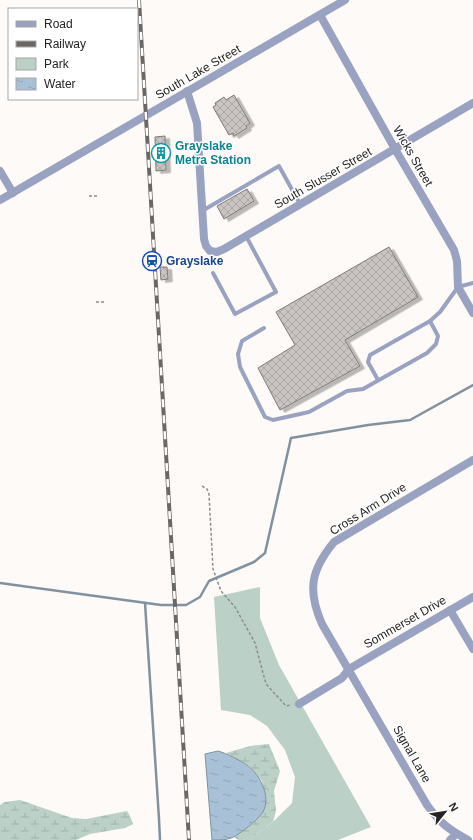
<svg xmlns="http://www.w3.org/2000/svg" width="473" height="840" font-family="Helvetica,sans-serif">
  <defs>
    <pattern id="wetland-marsh" width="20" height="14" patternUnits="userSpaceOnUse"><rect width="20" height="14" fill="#bbd0c6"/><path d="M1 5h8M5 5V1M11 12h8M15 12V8" fill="none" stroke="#a1b2aa"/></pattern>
    <pattern id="water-ripples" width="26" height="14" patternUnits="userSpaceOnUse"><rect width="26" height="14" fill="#a8c1d6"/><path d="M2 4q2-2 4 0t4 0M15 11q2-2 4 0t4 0" fill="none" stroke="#90a6b7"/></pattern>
    <pattern id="building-cross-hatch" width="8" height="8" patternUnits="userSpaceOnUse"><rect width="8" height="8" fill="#c9c3c2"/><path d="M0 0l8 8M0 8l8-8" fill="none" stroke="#aca7a6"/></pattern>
    <filter id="shadow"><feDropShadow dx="4.5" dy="2.5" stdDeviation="0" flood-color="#0004"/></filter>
  </defs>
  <rect width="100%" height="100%" fill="#fefaf7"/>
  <g fill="url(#wetland-marsh)">
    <polygon points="269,744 280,771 274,791 276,811 273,822 249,840 238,840 234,837 254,823 266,799 262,781 249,766 226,753 250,746"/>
    <polygon points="20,800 72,818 86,819 127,811 130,816 133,824 125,828 90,834 76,840 0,840 0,805 5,802"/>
  </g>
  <polygon fill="#bbd0c6" points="260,587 260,618 279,665 371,827 338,840 249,840 273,822 292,803 295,777 285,750 267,726 250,715 221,710 214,597"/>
  <path fill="url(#water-ripples)" stroke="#8092a0" d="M 218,751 C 228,754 240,760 248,766 C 261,776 271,797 263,812 C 259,818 253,823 248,827 C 232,839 231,840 212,840 L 205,754 Z"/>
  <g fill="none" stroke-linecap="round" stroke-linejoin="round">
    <g stroke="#8092a0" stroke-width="2.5">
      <polyline points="0,583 161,605 186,605 200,597 209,581 254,562 265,553 291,438 368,425 410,420 473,385"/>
      <polyline points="145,603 159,819 160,840"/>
    </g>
  </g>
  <g fill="url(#building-cross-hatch)" stroke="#7f7a7a" filter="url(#shadow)">
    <polygon points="234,95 250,123 246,126 247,128 234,136 233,133 229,135 213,107 216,105 215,103 224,97 226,100"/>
    <polygon points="165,136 166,170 156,171 155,137"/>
    <polygon points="247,189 254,201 224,219 217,206"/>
    <polygon points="389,247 418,297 345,340 360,366 280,410 258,368 295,345 276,312"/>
    <polygon points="160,267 167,267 168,279 161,280"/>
  </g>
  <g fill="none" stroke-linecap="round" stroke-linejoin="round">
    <g stroke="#8f8d8b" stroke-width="1.5" stroke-dasharray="3 2" stroke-linecap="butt">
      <polyline points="89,196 97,196"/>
      <polyline points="96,302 104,302"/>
      <polyline points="202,486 207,489 209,494 213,569 221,591 235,607 255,643 266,684 286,706 291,705"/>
    </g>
    <g stroke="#99a3c1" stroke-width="4">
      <polyline points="202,211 279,166 300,204"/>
      <polyline points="213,273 235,314 276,292 246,236"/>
      <polyline points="264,328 242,341 238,354 240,367 265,417 273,420 309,412 347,391 363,389 427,353 436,344 438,336 430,321"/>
      <polyline points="378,380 368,362 370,355 430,321 440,312 458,287 473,283"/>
    </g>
    <g stroke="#99a3c1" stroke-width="8">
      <polyline points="320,15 395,149 454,250 457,261 458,287 473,313"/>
      <polyline points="187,91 197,123 204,239 206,246 210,251 217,252 224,249 473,103"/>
      <polyline points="0,171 13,193"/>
      <polyline points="0,200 345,0"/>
      <polyline points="450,610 473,649"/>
      <polyline points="299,704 342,678 349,669 473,597"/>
      <polyline points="450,840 456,834"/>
      <path d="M 468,840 C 448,829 440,823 427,805 L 322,624 C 307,590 311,570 334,542 L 473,460"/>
    </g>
    <defs>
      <polyline id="rail" points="139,0 189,840"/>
    </defs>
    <use href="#rail" stroke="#6a6867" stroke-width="4"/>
    <use href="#rail" stroke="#fff" stroke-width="2.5" stroke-dasharray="8" stroke-linecap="butt"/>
  </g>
  <defs>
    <symbol id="building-ring" viewBox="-11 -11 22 22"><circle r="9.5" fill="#fff" stroke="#0f9aa8" stroke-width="1.5"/><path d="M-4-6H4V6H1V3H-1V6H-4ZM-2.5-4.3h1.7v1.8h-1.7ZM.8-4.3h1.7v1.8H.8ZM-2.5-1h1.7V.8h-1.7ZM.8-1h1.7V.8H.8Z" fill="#0f9aa8"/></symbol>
    <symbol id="station-ring" viewBox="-11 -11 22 22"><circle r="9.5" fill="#fff" stroke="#1a4fb4" stroke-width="1.5"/><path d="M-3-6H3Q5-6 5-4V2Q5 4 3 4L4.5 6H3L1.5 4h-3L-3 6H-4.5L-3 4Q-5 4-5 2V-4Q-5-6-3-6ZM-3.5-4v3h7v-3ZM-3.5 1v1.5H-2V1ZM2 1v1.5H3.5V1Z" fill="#1a4fb4"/></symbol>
  </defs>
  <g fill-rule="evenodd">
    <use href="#building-ring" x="150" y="142" width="22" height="22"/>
    <use href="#station-ring" x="141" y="250" width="22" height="22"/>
  </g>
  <g text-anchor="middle" stroke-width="3" stroke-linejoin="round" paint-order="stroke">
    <g font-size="12" fill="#242322" stroke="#fff">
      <text transform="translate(198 72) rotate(-30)" y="4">South Lake Street</text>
      <text transform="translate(413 156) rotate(60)" y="4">Wicks Street</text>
      <text transform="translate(323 178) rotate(-30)" y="4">South Slusser Street</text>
      <text transform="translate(368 509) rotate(-32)" y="4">Cross Arm Drive</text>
      <text transform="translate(405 622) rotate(-30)" y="4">Sommerset Drive</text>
      <text transform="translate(412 754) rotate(60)" y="4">Signal Lane</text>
    </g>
    <g font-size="12" font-weight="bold" fill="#0d838f" stroke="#fff" text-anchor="start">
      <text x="175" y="150">Grayslake<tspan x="175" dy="14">Metra Station</tspan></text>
    </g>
    <g font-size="12" font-weight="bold" fill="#164399" stroke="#fff" text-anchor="start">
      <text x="166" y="265">Grayslake</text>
    </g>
  </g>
  <rect x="8" y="8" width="130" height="92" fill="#ffffff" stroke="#a7a7a7"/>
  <rect x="16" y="21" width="20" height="6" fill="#99a3c1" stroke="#a7a7a7"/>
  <text x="44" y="28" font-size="12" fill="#242322">Road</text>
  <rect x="16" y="41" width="20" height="6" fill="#6a6867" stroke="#a7a7a7"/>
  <text x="44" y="48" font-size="12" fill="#242322">Railway</text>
  <rect x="16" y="58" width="20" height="12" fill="#bbd0c6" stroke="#a7a7a7"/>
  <text x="44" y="68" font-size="12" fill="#242322">Park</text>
  <rect x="16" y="78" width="20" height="12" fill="url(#water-ripples)" stroke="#a7a7a7"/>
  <text x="44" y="88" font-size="12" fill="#242322">Water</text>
  <g transform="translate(445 812) rotate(60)" stroke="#ffffff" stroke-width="3" paint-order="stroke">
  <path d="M0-3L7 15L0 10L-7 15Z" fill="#242322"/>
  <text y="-6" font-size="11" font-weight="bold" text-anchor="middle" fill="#242322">N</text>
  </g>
</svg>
